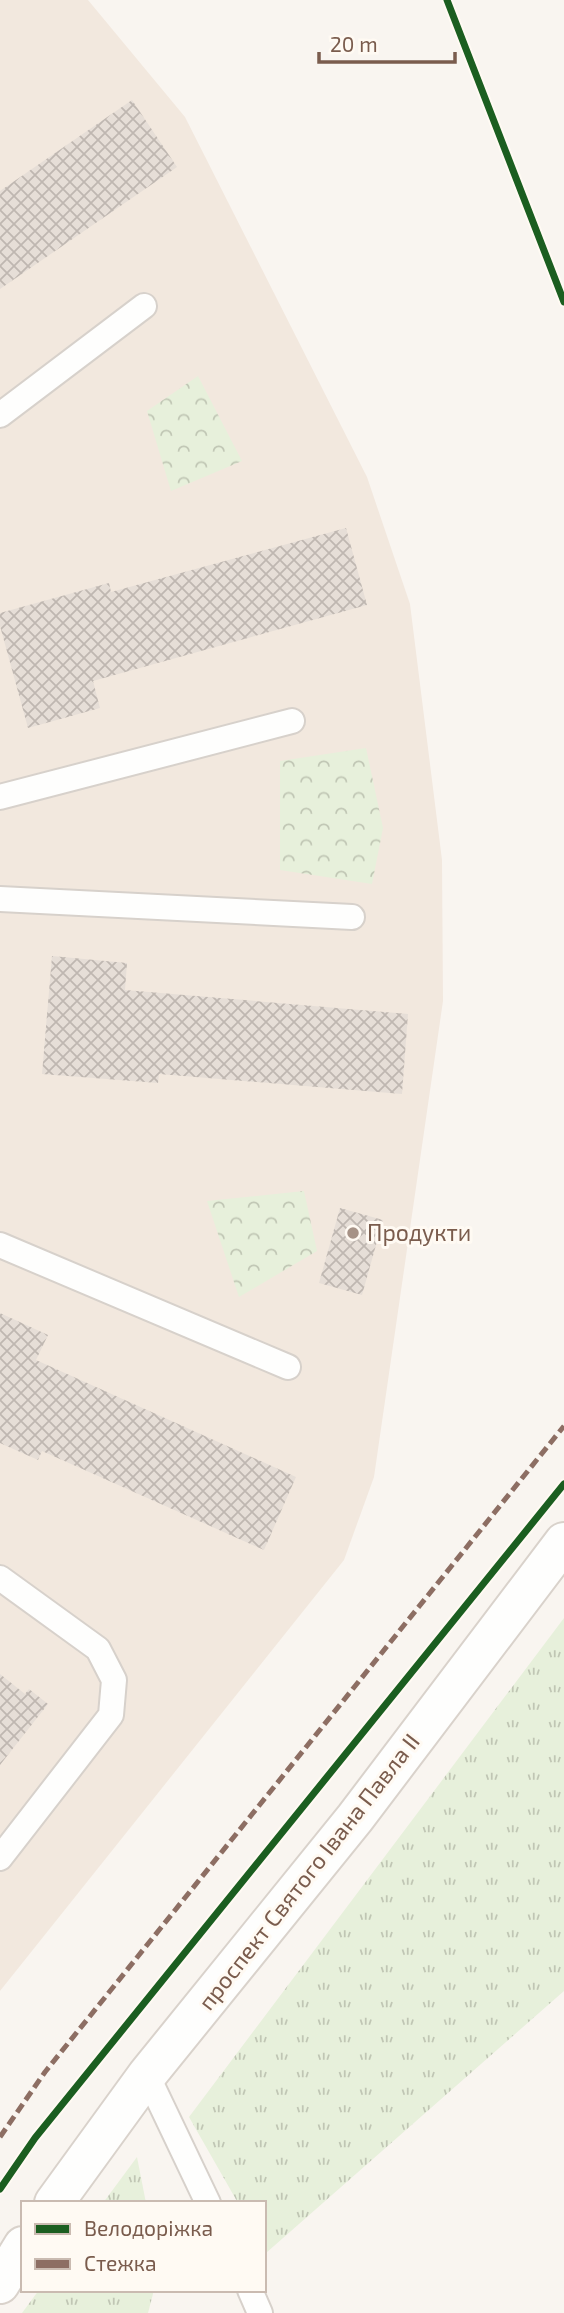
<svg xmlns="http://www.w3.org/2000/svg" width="564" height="2313" font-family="'Exo 2',sans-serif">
  <defs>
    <pattern id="grass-tufts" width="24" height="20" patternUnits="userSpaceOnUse" patternTransform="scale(1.75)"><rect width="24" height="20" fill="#e7f0db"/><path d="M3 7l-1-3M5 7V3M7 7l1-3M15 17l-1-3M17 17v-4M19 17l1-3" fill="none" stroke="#c0c6b4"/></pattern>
    <pattern id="park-crowns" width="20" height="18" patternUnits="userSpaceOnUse" patternTransform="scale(1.75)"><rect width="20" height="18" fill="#e7f0db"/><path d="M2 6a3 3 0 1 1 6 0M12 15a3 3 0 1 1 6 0" fill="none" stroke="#c0c6b4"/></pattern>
    <pattern id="building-cross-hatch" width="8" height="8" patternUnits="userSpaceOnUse" patternTransform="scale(1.75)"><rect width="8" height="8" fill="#e6ded7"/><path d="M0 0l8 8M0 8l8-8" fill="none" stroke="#bfb7b1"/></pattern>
  </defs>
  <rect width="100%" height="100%" fill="#f9f5f0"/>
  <polygon fill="#f2e8de" points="0,0 88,0 185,117 367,477 410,604 442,860 443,1001 374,1477 344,1560 0,1991"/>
  <g fill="url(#grass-tufts)">
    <polygon points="564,1618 564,1991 266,2253 264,2203 238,2203 189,2117"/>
    <polygon points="137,2157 146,2203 103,2203"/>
    <polygon points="39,2290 154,2290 148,2313 22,2313"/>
  </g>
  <g fill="url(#park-crowns)">
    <polygon points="198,376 242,461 171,491 147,411"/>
    <polygon points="366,748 383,828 372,884 280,870 280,761"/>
    <polygon points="304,1191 317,1251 239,1297 207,1201"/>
  </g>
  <g fill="url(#building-cross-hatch)">
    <polygon points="132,100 177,167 0,289 0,191"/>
    <polygon points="346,528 367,605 93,681 100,708 28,728 0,626 0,613 109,583 111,592"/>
    <polygon points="52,956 127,963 125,990 408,1014 402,1094 159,1074 158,1083 42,1074"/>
    <polygon points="340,1208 383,1220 362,1295 319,1283"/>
    <polygon points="0,1313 48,1335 36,1360 296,1477 264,1550 42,1451 38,1460 0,1443"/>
    <polygon points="0,1674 25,1694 29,1689 48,1704 0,1765"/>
  </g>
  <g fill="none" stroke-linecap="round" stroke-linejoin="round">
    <defs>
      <g id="lane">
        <polyline points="0,415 144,306"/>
        <polyline points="0,797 292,721"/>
        <polyline points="0,899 352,917"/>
        <polyline points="0,1245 288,1367"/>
        <polyline points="0,1578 98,1649 114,1680 111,1715 0,1858"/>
        <polyline points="147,2075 208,2203"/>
        <polyline points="250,2290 260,2313"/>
      </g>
      <g id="secondary">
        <polyline points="54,2203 147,2075 355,1818 564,1542"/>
        <polyline points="0,2284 23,2246"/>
      </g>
    </defs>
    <use href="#lane" stroke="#d7d1cb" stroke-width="28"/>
    <use href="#secondary" stroke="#d9d2cb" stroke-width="42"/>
    <use href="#lane" stroke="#fefefd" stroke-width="24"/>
    <use href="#secondary" stroke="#fefefd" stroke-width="38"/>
    <polyline stroke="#8d6e63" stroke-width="5" stroke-dasharray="10 5" stroke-linecap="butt" points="0,2137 45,2072 564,1426"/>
    <defs>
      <g id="cycleway">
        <polyline points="447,0 564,302"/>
        <polyline points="0,2189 35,2138 564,1484"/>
      </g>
    </defs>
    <use href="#cycleway" stroke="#fffaf3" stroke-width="11"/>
    <use href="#cycleway" stroke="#1b5e20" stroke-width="7"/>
  </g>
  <circle fill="#a69286" stroke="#fffaf3" stroke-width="2.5" cx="353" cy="1233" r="7"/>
  <g text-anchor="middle" stroke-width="6" stroke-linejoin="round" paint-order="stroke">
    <g font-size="23" fill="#7a5c4d" stroke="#fffaf3" text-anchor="start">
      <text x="367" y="1241">Продукти</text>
    </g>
    <g font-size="23" fill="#7a5c4d" stroke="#fffaf3">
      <text transform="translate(309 1872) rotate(-52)" y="8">проспект Святого Івана Павла II</text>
    </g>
  </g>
  <rect x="21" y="2201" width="245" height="91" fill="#fffaf3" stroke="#cabbb1" stroke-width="2"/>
  <rect x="35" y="2224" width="35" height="10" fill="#1b5e20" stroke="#cabbb1" stroke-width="2"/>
  <text x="84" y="2236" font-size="21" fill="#7a5c4d">Велодоріжка</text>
  <rect x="35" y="2259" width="35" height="10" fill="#8d6e63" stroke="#cabbb1" stroke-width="2"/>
  <text x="84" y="2271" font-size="21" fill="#7a5c4d">Стежка</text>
  <path d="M319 52v10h136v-10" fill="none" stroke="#7a5c4d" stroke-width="3.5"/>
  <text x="330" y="52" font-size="21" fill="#7a5c4d" stroke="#fffaf3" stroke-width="5" paint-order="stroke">20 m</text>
</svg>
